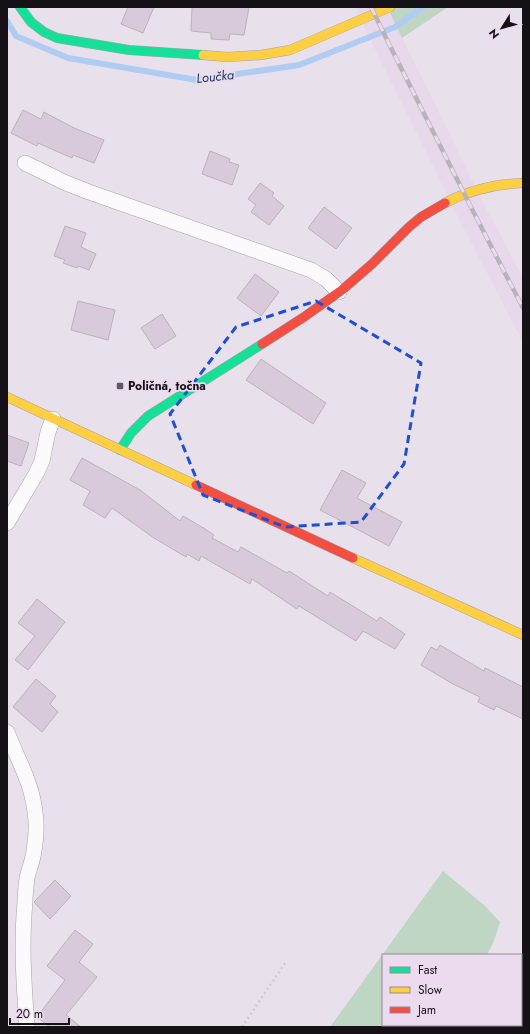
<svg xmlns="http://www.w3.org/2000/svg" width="530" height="1034" font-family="Jost,sans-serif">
  <rect width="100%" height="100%" fill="#e8e0ea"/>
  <polygon fill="#e8d8eb" points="355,7 387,7 485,206 523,278 523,342 459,219 376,51"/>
  <g fill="#c0d6c4">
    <polygon points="387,7 448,7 402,38"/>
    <polygon points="443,871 485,906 500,922 494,941 487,955 383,955 383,1025 440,1025 439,1027 330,1027"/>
  </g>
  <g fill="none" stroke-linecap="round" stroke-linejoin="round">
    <polyline stroke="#b1ccf3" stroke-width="6" points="7,21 16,36 68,58 197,80 299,65 395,27 423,7"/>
  </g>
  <g fill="#d9cadb" stroke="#b9b3ba">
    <polygon points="128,7 154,7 143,33 121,24"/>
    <polygon points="192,7 249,7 244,35 230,34 229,40 211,39 211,33 191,31"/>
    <polygon points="23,110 41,119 44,112 74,128 104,140 94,163 73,155 72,158 38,143 37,146 11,133"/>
    <polygon points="210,151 230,159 229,162 239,165 232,185 202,174"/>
    <polygon points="260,183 274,193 272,196 284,206 269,225 251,212 256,205 248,199"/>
    <polygon points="324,207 352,228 336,249 308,228"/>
    <polygon points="65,226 86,233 81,247 96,254 89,270 78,266 77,268 63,263 65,260 54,256"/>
    <polygon points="255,274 279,292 261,316 237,298"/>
    <polygon points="78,301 115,310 108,340 71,330"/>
    <polygon points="162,314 176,336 155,349 141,328"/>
    <polygon points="261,359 326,403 313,424 246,380"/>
    <polygon points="7,435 29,443 21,466 7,461"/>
    <polygon points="82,458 140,490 180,521 183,516 205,529 214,535 212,538 238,552 241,547 287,573 289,571 328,596 330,592 377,621 380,617 405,634 395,649 363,631 356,641 299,606 297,609 252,579 250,584 201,556 199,561 187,554 186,557 154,538 112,508 105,518 83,505 90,491 70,480"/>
    <polygon points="342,470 366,483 357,498 402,522 389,546 320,510"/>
    <polygon points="37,599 65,622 28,670 15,660 35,636 18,623"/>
    <polygon points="440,645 484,671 485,668 523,687 523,719 496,706 494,710 478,702 480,697 453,684 421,665 431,647 437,650"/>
    <polygon points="36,679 56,696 50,704 58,712 42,732 13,707"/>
    <polygon points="55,880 71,896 50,919 34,902"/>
    <polygon points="75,930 93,944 79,962 97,977 66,1015 81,1027 50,1027 37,1017 65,980 47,966"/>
  </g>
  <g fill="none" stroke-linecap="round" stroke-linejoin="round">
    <defs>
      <g id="street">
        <polyline points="25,163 66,183 89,192 311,270 326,279 339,292"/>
        <polyline points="7,523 36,474 42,461 48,432 53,419"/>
        <path d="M 7,732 C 17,758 32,783 35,812 C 37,824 36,839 34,851 C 33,860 29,869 27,878 C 26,886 25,894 25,902 C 21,944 24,986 27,1027"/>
      </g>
      <g id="fast">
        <polyline points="20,7 31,22 44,32 57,38 129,50 203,55"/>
        <polyline points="120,450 131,433 148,416 262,344"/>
      </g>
      <g id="slow">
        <polyline points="203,55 227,57 261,55 290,50 390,7"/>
        <path d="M 445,203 C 469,190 496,184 523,183"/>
        <polyline points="7,397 196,485"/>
        <polyline points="353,558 523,635"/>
      </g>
      <g id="jam">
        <polyline points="262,344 304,317 342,290 372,264 409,227 421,217 445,203"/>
        <polyline points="196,485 353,558"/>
      </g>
    </defs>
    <use href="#street" stroke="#a8a2aa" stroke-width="16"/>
    <use href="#fast" stroke="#a8a2aa" stroke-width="10"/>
    <use href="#slow" stroke="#a8a2aa" stroke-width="10"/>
    <use href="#jam" stroke="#a8a2aa" stroke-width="10"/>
    <polyline stroke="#cfccd0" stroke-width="2.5" stroke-dasharray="2 3" stroke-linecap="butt" points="242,1027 285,963"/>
    <use href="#street" stroke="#fcfafc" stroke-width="15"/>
    <use href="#fast" stroke="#16e098" stroke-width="9"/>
    <use href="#slow" stroke="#ffcf43" stroke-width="9"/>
    <use href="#jam" stroke="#f24e42" stroke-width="9"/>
    <defs>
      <polyline id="rail" points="371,7 389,44 474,213 523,308"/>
    </defs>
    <use href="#rail" stroke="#b7b4b7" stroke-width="4.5"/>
    <use href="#rail" stroke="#ecdbef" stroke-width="3" stroke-dasharray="9" stroke-linecap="butt"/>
  </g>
  <path fill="none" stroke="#1d4ed8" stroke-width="3" stroke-dasharray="8 5" stroke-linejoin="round" d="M 316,301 L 421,363 L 404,464 L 361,522 L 285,527 L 203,495 L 170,414 L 236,327 Z"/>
  <rect fill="#605961" stroke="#ecdbef" stroke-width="1.5" x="116" y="382" width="8" height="8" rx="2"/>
  <g text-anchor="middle" stroke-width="3.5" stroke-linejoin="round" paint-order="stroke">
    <g font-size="12" font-weight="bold" fill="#161017" stroke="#ecdbef" text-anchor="start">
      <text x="128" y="390">Poličná, točna</text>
    </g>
    <g font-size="13" font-style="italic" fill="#143961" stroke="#ecdbef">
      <text transform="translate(215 76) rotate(-6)" y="5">Loučka</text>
    </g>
  </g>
  <rect width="530" height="1034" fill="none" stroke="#161017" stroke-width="16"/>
  <rect x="382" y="954" width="140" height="72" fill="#ecdbef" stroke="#968a99"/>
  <rect x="390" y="967" width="20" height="6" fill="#16e098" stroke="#968a99"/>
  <text x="418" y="974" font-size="12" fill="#161017">Fast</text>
  <rect x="390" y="987" width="20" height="6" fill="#ffcf43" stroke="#968a99"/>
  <text x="418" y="994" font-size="12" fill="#161017">Slow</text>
  <rect x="390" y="1007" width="20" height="6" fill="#f24e42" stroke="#968a99"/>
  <text x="418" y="1014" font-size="12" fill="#161017">Jam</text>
  <g transform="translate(502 28) rotate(233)" stroke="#ecdbef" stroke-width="3" paint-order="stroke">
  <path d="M0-3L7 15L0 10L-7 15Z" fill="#161017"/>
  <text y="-6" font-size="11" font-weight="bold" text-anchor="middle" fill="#161017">N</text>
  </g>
  <path d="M10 1018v6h59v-6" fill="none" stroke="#161017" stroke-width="2"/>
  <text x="16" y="1018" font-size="12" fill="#161017" stroke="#ecdbef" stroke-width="3" paint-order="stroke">20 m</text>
</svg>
